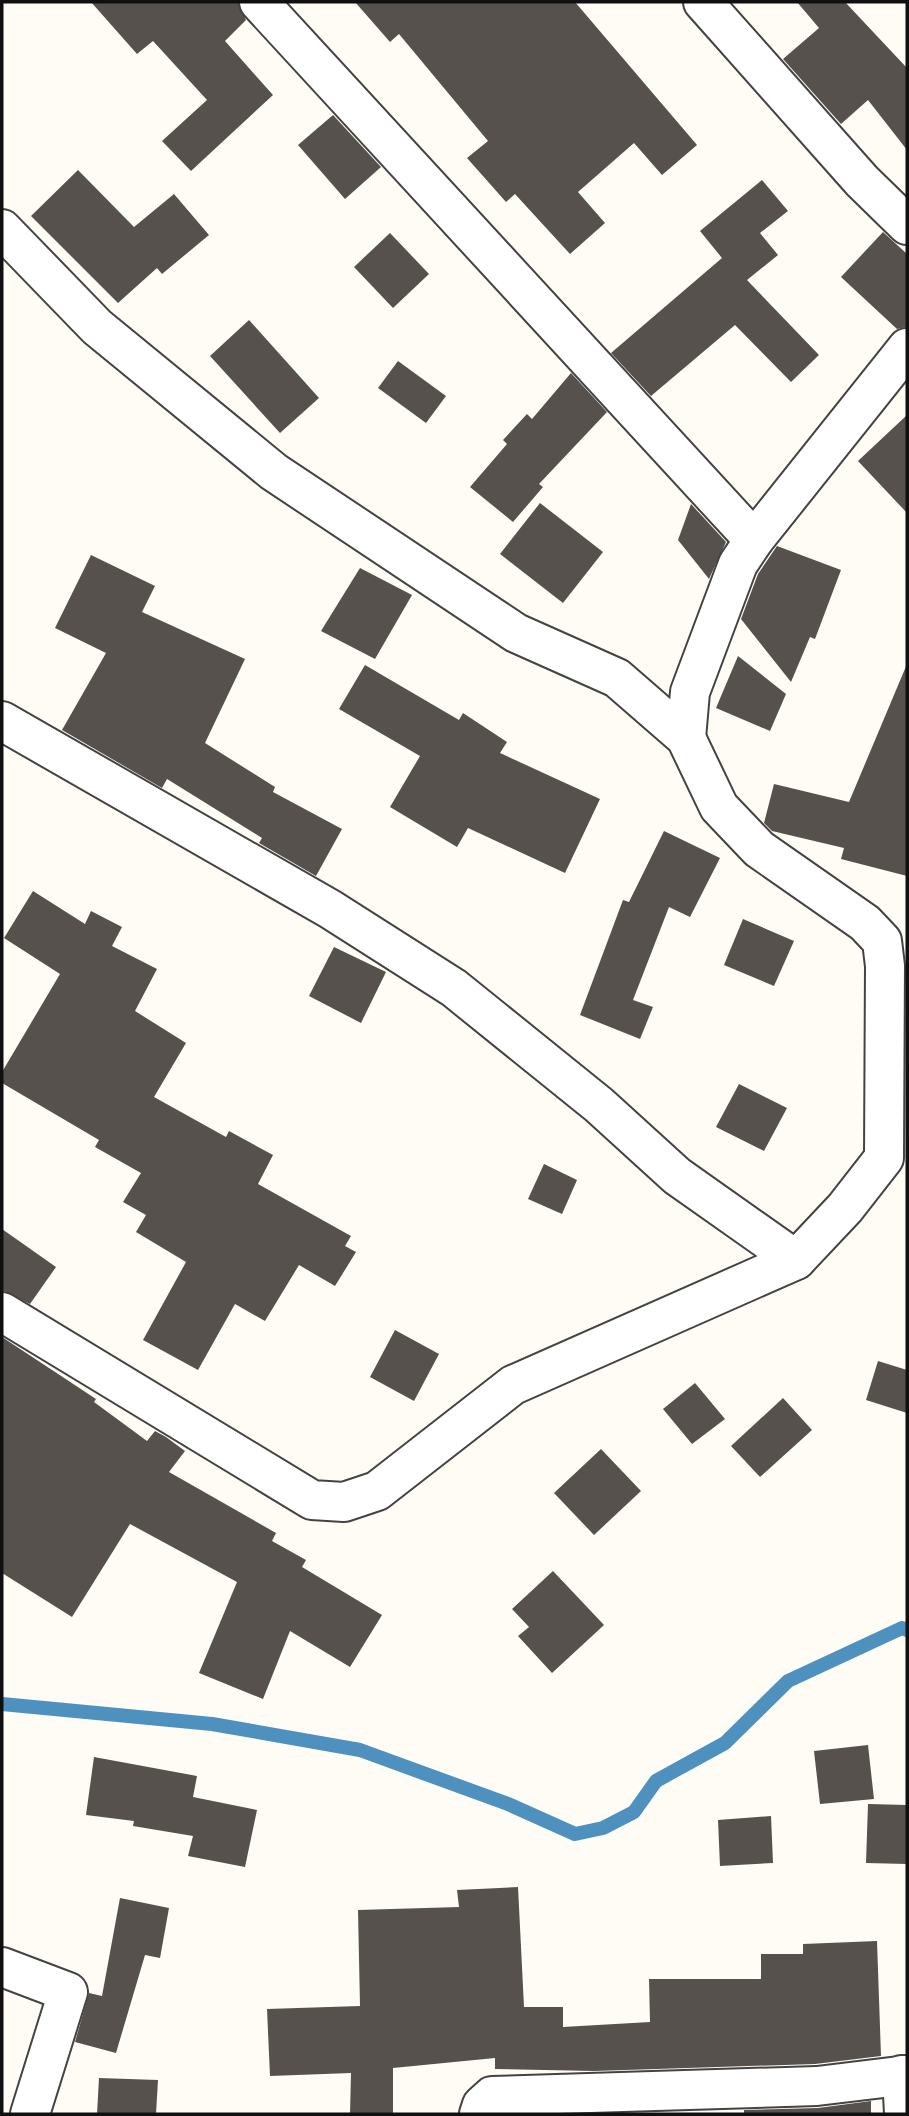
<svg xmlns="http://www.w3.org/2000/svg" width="909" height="2116" font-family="'Roboto Serif',serif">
  <rect width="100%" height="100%" fill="#fefcf4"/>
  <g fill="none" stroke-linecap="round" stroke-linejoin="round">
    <polyline stroke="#4e91be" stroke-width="14" points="2,1704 212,1724 360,1750 508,1804 575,1834 603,1828 634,1812 656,1781 725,1743 788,1681 902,1628 907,1630"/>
  </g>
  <g fill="#57514d">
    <polygon points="91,2 238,2 246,20 225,41 273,95 191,171 162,141 207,100 153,41 137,54"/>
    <polygon points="355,2 575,2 697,145 662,175 634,143 578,192 605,223 570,254 515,194 506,202 467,158 488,141 399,34 390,42"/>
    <polygon points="797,2 845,2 907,68 907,150 868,100 841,124 783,59 819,28"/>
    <polygon points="333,115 381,167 345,199 298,145"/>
    <polygon points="78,170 134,227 174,194 209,235 162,274 157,268 118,303 31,216"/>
    <polygon points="762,180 788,211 760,233 778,255 747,280 819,355 791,382 735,325 651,396 611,353 722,258 700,231"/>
    <polygon points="883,232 907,254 907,327 897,329 841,277"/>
    <polygon points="390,233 429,274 393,308 354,267"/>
    <polygon points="249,320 319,398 280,433 210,356"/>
    <polygon points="398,361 446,396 426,423 378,388"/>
    <polygon points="571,373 607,412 539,484 543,487 513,522 470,487 507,444 503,440 527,414 532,419"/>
    <polygon points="907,415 907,513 858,461"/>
    <polygon points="540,503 603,552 563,603 500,554"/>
    <polygon points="691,504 726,542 709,579 678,540"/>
    <polygon points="777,546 841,570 815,639 810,637 791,682 741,619 758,574"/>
    <polygon points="91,555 155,586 142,612 245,659 205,743 275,787 273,792 342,829 316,876 259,843 262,838 167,779 162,788 62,730 106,653 55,628"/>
    <polygon points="360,568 412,595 375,659 321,631"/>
    <polygon points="738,656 786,694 770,731 716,708"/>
    <polygon points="907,664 907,876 841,859 844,848 772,831 764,823 774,784 849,802"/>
    <polygon points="365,665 459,720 463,713 507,742 500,753 600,799 565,873 468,828 457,847 390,807 420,756 339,709"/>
    <polygon points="664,831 720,858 690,917 669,907 633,1000 653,1007 640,1039 580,1015 623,900 629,902"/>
    <polygon points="33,891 85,924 91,911 122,927 112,946 157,969 135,1011 186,1043 154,1097 226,1137 229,1131 273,1155 258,1184 351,1236 345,1246 356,1252 335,1286 299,1265 265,1321 235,1304 198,1370 143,1340 186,1262 136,1232 146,1215 123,1202 141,1173 95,1147 99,1140 2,1083 2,1072 60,974 4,938"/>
    <polygon points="743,919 794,941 774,986 724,965"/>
    <polygon points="334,947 386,972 361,1023 309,996"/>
    <polygon points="739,1084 787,1108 764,1151 716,1127"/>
    <polygon points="544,1164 577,1180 562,1214 528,1199"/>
    <polygon points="2,1229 56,1267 30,1304 2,1290"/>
    <polygon points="395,1330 439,1354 414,1401 370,1377"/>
    <polygon points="2,1337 96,1399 94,1402 147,1441 155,1431 166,1437 185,1451 169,1472 276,1533 272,1541 306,1560 302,1567 382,1615 350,1667 290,1631 263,1699 199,1673 237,1582 130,1524 72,1617 2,1573"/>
    <polygon points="878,1361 907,1370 907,1413 866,1400"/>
    <polygon points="695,1383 725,1419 692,1444 663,1409"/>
    <polygon points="783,1398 812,1430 760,1477 731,1446"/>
    <polygon points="601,1449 641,1491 594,1535 554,1493"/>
    <polygon points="553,1571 604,1625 552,1673 518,1636 529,1627 512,1609"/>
    <polygon points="868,1745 874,1799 820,1804 814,1751"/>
    <polygon points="94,1757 197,1776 193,1797 257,1810 245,1867 188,1856 193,1836 133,1826 134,1821 86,1815"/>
    <polygon points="868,1804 907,1805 907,1864 866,1863"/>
    <polygon points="771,1816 773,1863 720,1866 718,1820"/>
    <polygon points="518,1887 524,2007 563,2007 563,2027 650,2022 649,1979 761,1979 761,1954 803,1954 803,1944 877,1941 881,2056 815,2064 594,2071 495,2069 495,2058 393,2068 393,2114 350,2114 351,2073 270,2076 267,2009 360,2006 358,1910 459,1907 457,1890"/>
    <polygon points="120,1898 169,1908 160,1958 145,1955 116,2053 75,2042 89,1993 102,1996"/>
    <polygon points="99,2078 158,2080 156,2114 97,2114"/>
    <polygon points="871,2101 871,2114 744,2114 744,2110 818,2108"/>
  </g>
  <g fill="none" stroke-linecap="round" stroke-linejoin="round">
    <defs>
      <g id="minor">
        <polyline points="259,2 754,540"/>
        <polyline points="703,2 862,181 907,225"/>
        <polyline points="2,229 97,327 274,472 516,633 617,678 686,738 719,807 759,849 865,923 882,941 885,966 884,1158 845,1208 796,1260 513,1385 377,1491 344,1502 312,1500 2,1312"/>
        <polyline points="2,721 330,909 454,988 599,1105 677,1176 796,1260"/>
        <polyline points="686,738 690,692 738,564 754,540 907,348"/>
        <polyline points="2,1967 68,1992 30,2114"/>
        <polyline points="902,2075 904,2114"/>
        <polyline points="479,2114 482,2105 492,2096 817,2086 907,2075"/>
      </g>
    </defs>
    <use href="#minor" stroke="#434343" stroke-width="42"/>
    <use href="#minor" stroke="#fff" stroke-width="38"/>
  </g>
  <rect width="909" height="2116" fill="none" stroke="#101010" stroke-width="7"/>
</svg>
